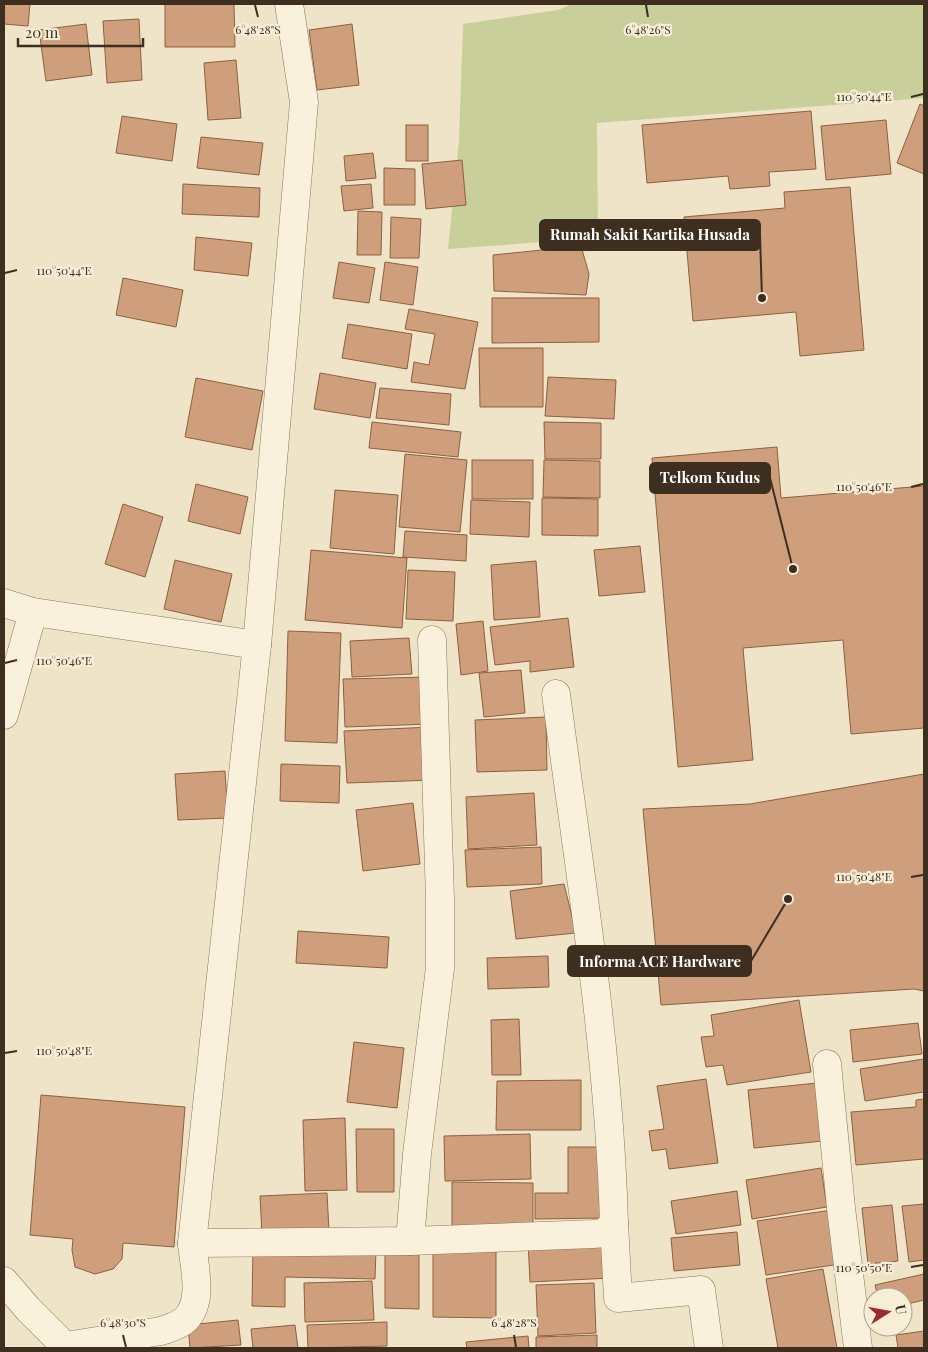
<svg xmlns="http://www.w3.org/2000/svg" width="928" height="1352" font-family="'Playfair Display',serif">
  <rect width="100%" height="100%" fill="#f0e4c8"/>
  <polygon fill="#c9cf9b" points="572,4 924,4 924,98 597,123 598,238 448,249 459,140 463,24 558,10"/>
  <g fill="#cf9f7d" stroke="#8d5f41">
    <polygon points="4,4 30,4 28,26 4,24"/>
    <polygon points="165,4 234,4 235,47 165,47"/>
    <polygon points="139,19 142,80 107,83 103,21"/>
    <polygon points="86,24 92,75 46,81 39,30"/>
    <polygon points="352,24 359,85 317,90 309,30"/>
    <polygon points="236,60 241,118 208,120 204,63"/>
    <polygon points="920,104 924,106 924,174 897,163"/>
    <polygon points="811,111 816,169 769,172 770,186 730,189 728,176 647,183 642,125"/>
    <polygon points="122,116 177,124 172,161 116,153"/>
    <polygon points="886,120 891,174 826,180 821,126"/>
    <rect x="406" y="125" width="22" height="36"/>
    <polygon points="201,137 263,143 259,175 197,168"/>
    <polygon points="373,153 376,178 346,181 344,156"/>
    <polygon points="462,160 466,205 426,209 422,164"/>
    <polygon points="384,168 415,169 415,205 384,205"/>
    <polygon points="183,184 260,188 259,217 182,214"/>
    <polygon points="371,184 373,208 344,211 341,186"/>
    <polygon points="850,187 864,350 800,356 796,312 693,321 684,217 785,208 784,192"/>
    <polygon points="358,211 382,212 381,255 357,255"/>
    <polygon points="391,217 421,219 419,258 390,258"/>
    <polygon points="196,237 252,243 248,276 194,270"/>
    <polygon points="581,246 589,274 586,295 494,291 493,255"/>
    <polygon points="339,262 375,268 369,303 333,298"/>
    <polygon points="385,262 418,267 413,305 380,300"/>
    <polygon points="123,278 183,290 176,327 116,315"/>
    <polygon points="492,298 599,298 599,342 492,343"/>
    <polygon points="409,309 478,322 465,389 411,382 414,362 429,365 435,334 405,329"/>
    <polygon points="348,324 412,334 407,369 342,358"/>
    <polygon points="479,348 543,348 543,407 480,407"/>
    <polygon points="320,373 376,383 370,418 314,409"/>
    <polygon points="548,377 616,380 614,419 545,416"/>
    <polygon points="196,378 263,391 252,450 185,437"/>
    <polygon points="380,388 451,394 449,425 376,418"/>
    <polygon points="372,422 461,432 458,457 369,448"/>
    <polygon points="544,422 601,423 601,459 545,459"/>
    <polygon points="777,447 781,498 924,486 924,728 851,734 843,640 743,648 753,760 678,767 652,458"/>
    <polygon points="405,454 467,460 460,532 399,527"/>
    <rect x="472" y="460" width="61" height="39"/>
    <polygon points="544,460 600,461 600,498 543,497"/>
    <polygon points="196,484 248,497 240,534 188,521"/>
    <polygon points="335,490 398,495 394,554 330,548"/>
    <polygon points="542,498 598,499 598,536 542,535"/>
    <polygon points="471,500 530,502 529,537 470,534"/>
    <polygon points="123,504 163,517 145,577 105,564"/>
    <polygon points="405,531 467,535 466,561 403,557"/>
    <polygon points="640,546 645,592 599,596 594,550"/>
    <polygon points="311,550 407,558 402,628 305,620"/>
    <polygon points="175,560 232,574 221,622 164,609"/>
    <polygon points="536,561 540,617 494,620 491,565"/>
    <polygon points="408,570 455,572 453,621 406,619"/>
    <polygon points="568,618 574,667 530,672 530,661 495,665 490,627"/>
    <polygon points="483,621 488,671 461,675 456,624"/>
    <polygon points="288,631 341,633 337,743 285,741"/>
    <polygon points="409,638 412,674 352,677 350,641"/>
    <polygon points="521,670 525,713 484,717 479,673"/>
    <polygon points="428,677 430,724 345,727 343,679"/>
    <polygon points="546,717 547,770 477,772 475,720"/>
    <polygon points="431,727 434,780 347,783 344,731"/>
    <polygon points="281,764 340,766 339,803 280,801"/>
    <polygon points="225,771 228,818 178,820 175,774"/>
    <polygon points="924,774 924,991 914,989 661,1005 643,809 750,804"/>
    <polygon points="534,793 537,845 468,849 466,797"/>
    <polygon points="413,803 420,864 363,871 356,810"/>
    <polygon points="541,847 542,884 467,887 465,850"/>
    <polygon points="564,884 576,933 516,939 510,891"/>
    <polygon points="298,931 389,937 387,968 296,963"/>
    <polygon points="548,956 549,987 488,989 487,958"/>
    <polygon points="799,1000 811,1072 727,1085 723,1065 706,1067 701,1037 714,1036 711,1015"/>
    <polygon points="519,1019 521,1075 492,1075 491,1020"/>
    <polygon points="918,1023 922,1054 853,1062 850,1030"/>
    <polygon points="354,1042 404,1048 397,1108 347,1102"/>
    <polygon points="924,1059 924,1092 865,1101 860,1069"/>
    <polygon points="706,1079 718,1163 669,1169 666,1149 652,1151 649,1131 664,1129 657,1086"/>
    <polygon points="581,1080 581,1130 496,1130 497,1081"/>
    <polygon points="827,1082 833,1140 754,1148 748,1090"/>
    <polygon points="41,1095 185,1107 174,1247 123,1243 122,1259 113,1269 95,1274 75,1267 72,1250 73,1239 30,1235"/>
    <polygon points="924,1099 924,1159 856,1165 851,1112 916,1107 916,1100"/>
    <polygon points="345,1118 347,1190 305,1191 303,1120"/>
    <polygon points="356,1129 394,1129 394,1192 357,1192"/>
    <polygon points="530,1134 531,1179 445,1181 444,1136"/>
    <polygon points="568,1147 602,1147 603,1218 535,1219 535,1193 568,1193"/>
    <polygon points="821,1168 827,1207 752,1219 746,1180"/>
    <polygon points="452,1182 533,1183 533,1230 452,1229"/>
    <polygon points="737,1191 741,1225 676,1234 671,1201"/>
    <polygon points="327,1193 329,1231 262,1235 260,1196"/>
    <polygon points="924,1204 924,1260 909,1262 902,1206"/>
    <polygon points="892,1205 898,1261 868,1264 862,1208"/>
    <polygon points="839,1209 847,1263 766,1275 757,1221"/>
    <polygon points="737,1232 740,1265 674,1271 671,1238"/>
    <polygon points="608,1236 611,1278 530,1282 528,1241"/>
    <polygon points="253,1248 376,1250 375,1279 285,1277 285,1307 252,1306"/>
    <polygon points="433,1248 496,1248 496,1318 433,1317"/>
    <polygon points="419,1250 419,1309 385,1308 385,1251"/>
    <polygon points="823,1269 837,1348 778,1348 766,1279"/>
    <polygon points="924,1274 924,1300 903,1305 903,1297 878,1297 875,1285"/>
    <polygon points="372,1281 374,1320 305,1322 304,1283"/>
    <polygon points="594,1283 596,1333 538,1336 536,1285"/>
    <polygon points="238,1320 241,1345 190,1348 188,1325"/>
    <polygon points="387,1322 387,1346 308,1348 307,1325"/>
    <polygon points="295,1325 298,1348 253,1348 251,1329"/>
    <polygon points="924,1331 924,1348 898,1348 896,1335"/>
    <polygon points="597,1335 597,1348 536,1348 536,1337"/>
    <polygon points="528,1336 529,1348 467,1348 466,1342"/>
  </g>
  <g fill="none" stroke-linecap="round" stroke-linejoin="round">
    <defs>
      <g id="minor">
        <polyline points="4,603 33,612 257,645 304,102 289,4"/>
        <polyline points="4,715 33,612"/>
        <polyline points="827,1064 841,1208 858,1348"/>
        <polyline points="614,1223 618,1298 701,1290 709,1348"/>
        <polyline points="410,1241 417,1154 440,968 440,899 432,640"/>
        <path d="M 192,1243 L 410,1241 L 593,1234 L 604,1233 L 614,1223 C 609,1046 579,870 556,694"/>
        <polyline points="4,1281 28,1309 67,1348"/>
        <path d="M 65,1346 L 161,1331 C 169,1328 179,1326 186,1319 C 204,1300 194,1267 192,1243 L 257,645"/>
      </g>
    </defs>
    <use href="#minor" stroke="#8d765c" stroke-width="29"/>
    <use href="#minor" stroke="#faf1dc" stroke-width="28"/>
  </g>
  <path fill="none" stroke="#3d2e20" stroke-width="2" d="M 255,5 L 258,17M 646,5 L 648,17M 911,97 L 923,94M 5,273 L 17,270M 911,487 L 923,484M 5,663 L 17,660M 911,877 L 923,875M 5,1053 L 17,1051M 911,1267 L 923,1265M 123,1335 L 126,1347M 514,1335 L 516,1347"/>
  <g font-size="12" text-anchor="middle" fill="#3d2e20" stroke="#f7eed8" stroke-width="4.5" stroke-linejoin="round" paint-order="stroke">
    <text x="258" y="34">6°48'28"S</text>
    <text x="648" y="34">6°48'26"S</text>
    <text x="864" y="101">110°50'44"E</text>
    <text x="64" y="275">110°50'44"E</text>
    <text x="864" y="491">110°50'46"E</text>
    <text x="64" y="665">110°50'46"E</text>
    <text x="864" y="881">110°50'48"E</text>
    <text x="64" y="1055">110°50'48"E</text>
    <text x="864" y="1272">110°50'50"E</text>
    <text x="123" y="1327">6°48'30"S</text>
    <text x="514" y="1327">6°48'28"S</text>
  </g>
  <path fill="none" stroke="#3d2e20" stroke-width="2" d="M762 298L760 235M793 569L770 478M788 899L751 961"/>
  <g fill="#3d2e20" stroke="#f7eed8" stroke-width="2">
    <circle cx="762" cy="298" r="5"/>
    <circle cx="793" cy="569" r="5"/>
    <circle cx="788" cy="899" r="5"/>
  </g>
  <g fill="#3d2e20" stroke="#3d2e20" stroke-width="2">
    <rect x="540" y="220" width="220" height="30" rx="5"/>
    <rect x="650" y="463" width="120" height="30" rx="5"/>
    <rect x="568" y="946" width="183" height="30" rx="5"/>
  </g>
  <g font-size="15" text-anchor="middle" font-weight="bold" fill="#fff">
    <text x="650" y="240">Rumah Sakit Kartika Husada</text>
    <text x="710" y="483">Telkom Kudus</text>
    <text x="660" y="967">Informa ACE Hardware</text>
  </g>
  <rect width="928" height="1352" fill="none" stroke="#3d2e20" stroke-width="10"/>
  <g transform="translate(888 1312) rotate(79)"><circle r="24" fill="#f7eed8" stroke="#ada18e"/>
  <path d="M0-4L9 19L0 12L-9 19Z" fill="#9e2a2b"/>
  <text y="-8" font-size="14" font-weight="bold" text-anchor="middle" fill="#3d2e20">U</text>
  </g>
  <path d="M18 38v8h125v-8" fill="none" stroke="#3d2e20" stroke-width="2.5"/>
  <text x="25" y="38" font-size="15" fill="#3d2e20" stroke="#f7eed8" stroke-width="4" paint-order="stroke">20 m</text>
</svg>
